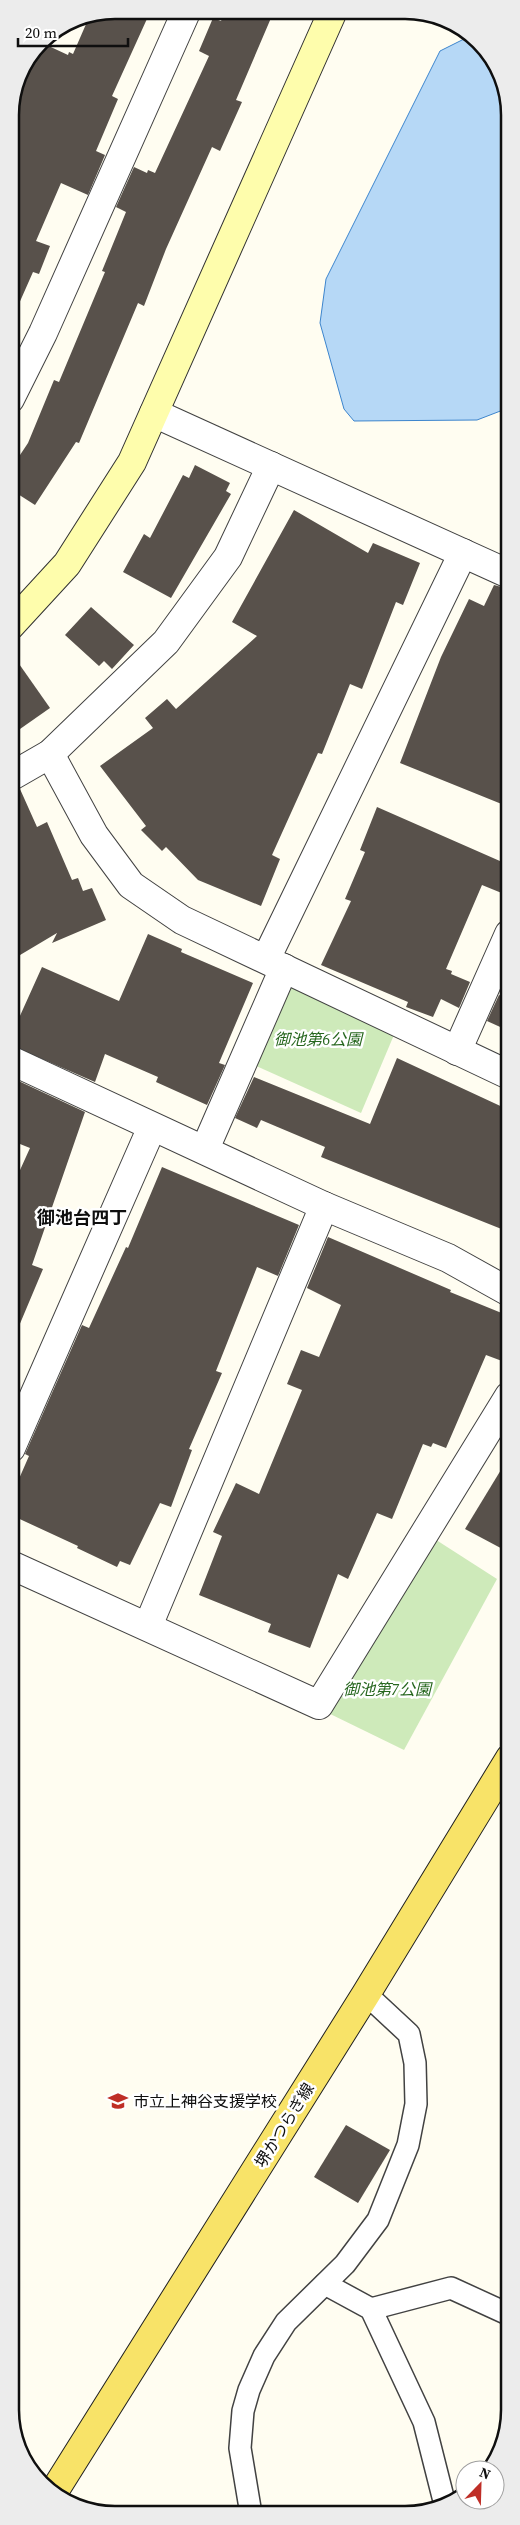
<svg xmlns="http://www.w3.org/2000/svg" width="520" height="2525" font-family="'Source Serif 4','Noto Sans JP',serif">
  <rect width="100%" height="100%" fill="#fffdf1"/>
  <g fill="#ceeaba">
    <polygon points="284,968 399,1023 361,1113 243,1060"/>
    <polygon points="430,1536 497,1579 404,1750 322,1710"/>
  </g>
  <polygon fill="#b6d8f6" stroke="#3d85cd" points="468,37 484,46 509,102 509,394 503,410 477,420 354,421 344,409 320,323 326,279 440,51"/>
  <g fill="#58514b">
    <polygon points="115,10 151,10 112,96 118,99 96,151 105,155 88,195 61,183 36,241 50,246 39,274 33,272 10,324 10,109 18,75 40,42 68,55 69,52 73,54 90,15"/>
    <polygon points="225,11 254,11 271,18 236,100 242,102 220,151 212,147 166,249 144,306 138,303 79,443 76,442 35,505 10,489 10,470 28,443 54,380 59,382 105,272 102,271 126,212 116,207 134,167 147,173 148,170 155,173 209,56 199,51 213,18 221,21"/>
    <polygon points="195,465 230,483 226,491 231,494 171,598 123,572 144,534 150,538 183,475 189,478"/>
    <polygon points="294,510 368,553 373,543 420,563 403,605 396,602 362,689 350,684 322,754 318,753 272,855 280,859 261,906 198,880 166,847 162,851 141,830 146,826 100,766 153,728 145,718 167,699 176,709 257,636 232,622"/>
    <polygon points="494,585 509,589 509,807 400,763 441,657 469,599 484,606"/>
    <polygon points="91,607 134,645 112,669 104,661 99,666 65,635"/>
    <polygon points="10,651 50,708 10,736"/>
    <polygon points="20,789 37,827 47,822 72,880 78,878 83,891 92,888 106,920 52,943 57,933 10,961 10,793"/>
    <polygon points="377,807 509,865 509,896 482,885 446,969 452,971 451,974 470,982 459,1008 441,999 433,1017 406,1007 408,1002 321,965 351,901 345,899 365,852 360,850"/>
    <polygon points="148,934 182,949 181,952 253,983 219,1063 225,1065 207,1105 156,1082 158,1077 105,1054 95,1082 10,1045 10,1038 42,967 119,1001"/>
    <polygon points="499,995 509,999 509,1031 487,1021"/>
    <polygon points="397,1058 509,1110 509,1232 321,1157 325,1147 261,1120 257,1128 235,1118 254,1077 370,1124"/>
    <polygon points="10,1077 85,1112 32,1265 43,1269 11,1345 11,1190 30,1148 10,1140"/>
    <polygon points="162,1167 299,1225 278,1276 257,1267 216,1371 222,1373 189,1449 192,1450 171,1507 160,1503 130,1565 120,1561 117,1567 77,1548 78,1546 11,1515 11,1497 29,1456 25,1454 82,1325 89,1328 126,1247 128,1248"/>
    <polygon points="328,1237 451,1290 450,1292 509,1316 509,1343 502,1361 486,1355 446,1448 433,1443 431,1447 423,1444 392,1519 377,1513 348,1579 338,1574 310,1648 268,1632 271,1624 199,1595 222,1536 213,1532 236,1483 259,1494 302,1390 287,1384 301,1350 319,1357 341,1305 307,1288"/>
    <polygon points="510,1455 510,1553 465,1529"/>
    <polygon points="346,2125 390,2150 358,2203 314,2177"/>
  </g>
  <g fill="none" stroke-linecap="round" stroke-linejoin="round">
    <defs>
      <g id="lane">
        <polyline points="325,2284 371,2309 424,2422 444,2501"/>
        <polyline points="371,2309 451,2288 510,2315"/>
        <polyline points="251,2514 240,2448 243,2411 249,2390 264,2356 286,2322 345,2264 378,2220 408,2145 416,2104 415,2063 409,2034 366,1994"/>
      </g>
      <g id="street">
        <polyline points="10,399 43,333 187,10"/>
        <polyline points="154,413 509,574"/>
        <polyline points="50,754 94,835 131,885 182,920 509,1075"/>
        <polyline points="10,777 50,754 166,642 228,557 271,466"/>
        <polyline points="266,959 463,553"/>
        <polyline points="457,1051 509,934"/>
        <polyline points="10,1060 324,1206 448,1258 509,1292"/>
        <polyline points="205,1149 284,968"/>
        <polyline points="11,1448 152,1127"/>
        <polyline points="11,1565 319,1705 509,1396"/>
        <polyline points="148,1626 324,1206"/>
      </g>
      <polyline id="secondary" points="10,626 67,564 132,462 333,11"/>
      <polyline id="primary" points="55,2490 366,1994 510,1758"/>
    </defs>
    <use href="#lane" stroke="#424242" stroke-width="24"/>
    <use href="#street" stroke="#424242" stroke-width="30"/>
    <use href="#secondary" stroke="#313131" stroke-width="30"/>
    <use href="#primary" stroke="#202020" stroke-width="30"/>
    <use href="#lane" stroke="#fff" stroke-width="21"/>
    <use href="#street" stroke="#fff" stroke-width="28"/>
    <use href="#secondary" stroke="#fefdac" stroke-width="28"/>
    <use href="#primary" stroke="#f8e368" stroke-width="28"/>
  </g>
  <defs>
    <symbol id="school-bare" viewBox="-9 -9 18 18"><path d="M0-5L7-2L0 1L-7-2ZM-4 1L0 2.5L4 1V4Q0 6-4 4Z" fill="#bf2e27" stroke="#fff" stroke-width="2.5" paint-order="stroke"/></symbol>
  </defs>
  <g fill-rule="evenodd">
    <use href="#school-bare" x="104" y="2087" width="28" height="28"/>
  </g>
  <g text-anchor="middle" stroke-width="5" stroke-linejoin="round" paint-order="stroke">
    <g font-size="16" font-style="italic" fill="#27671f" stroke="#fff">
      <text x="318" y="1045">御池第6公園</text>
      <text x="387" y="1695">御池第7公園</text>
    </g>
    <g font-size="16" fill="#0f0f0f" stroke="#fff" text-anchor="start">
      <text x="133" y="2107">市立上神谷支援学校</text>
    </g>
    <g font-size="16" fill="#0f0f0f" stroke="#fff">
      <text transform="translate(284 2125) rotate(-58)" y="6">堺かつらぎ線</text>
    </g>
    <g font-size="18" font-weight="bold" fill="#0f0f0f" stroke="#fff">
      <text x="82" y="1224">御池台四丁</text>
    </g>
  </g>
  <path d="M0 0H520V2525H0ZM115 19H405A96 96 0 0 1 501 115V2410A96 96 0 0 1 405 2506H115A96 96 0 0 1 19 2410V115A96 96 0 0 1 115 19Z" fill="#ececec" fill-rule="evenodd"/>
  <path fill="none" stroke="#0f0f0f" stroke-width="2.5" d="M115 19H405A96 96 0 0 1 501 115V2410A96 96 0 0 1 405 2506H115A96 96 0 0 1 19 2410V115A96 96 0 0 1 115 19Z"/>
  <g transform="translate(480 2485) rotate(23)"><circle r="24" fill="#ffffff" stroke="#9f9f9f"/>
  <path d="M0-4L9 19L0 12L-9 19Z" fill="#bf2e27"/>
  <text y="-8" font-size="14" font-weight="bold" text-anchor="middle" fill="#0f0f0f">N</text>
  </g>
  <path d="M18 38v8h110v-8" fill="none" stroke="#0f0f0f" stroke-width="2.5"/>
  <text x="25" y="38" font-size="15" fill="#0f0f0f" stroke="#ffffff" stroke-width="4" paint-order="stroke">20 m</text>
</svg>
